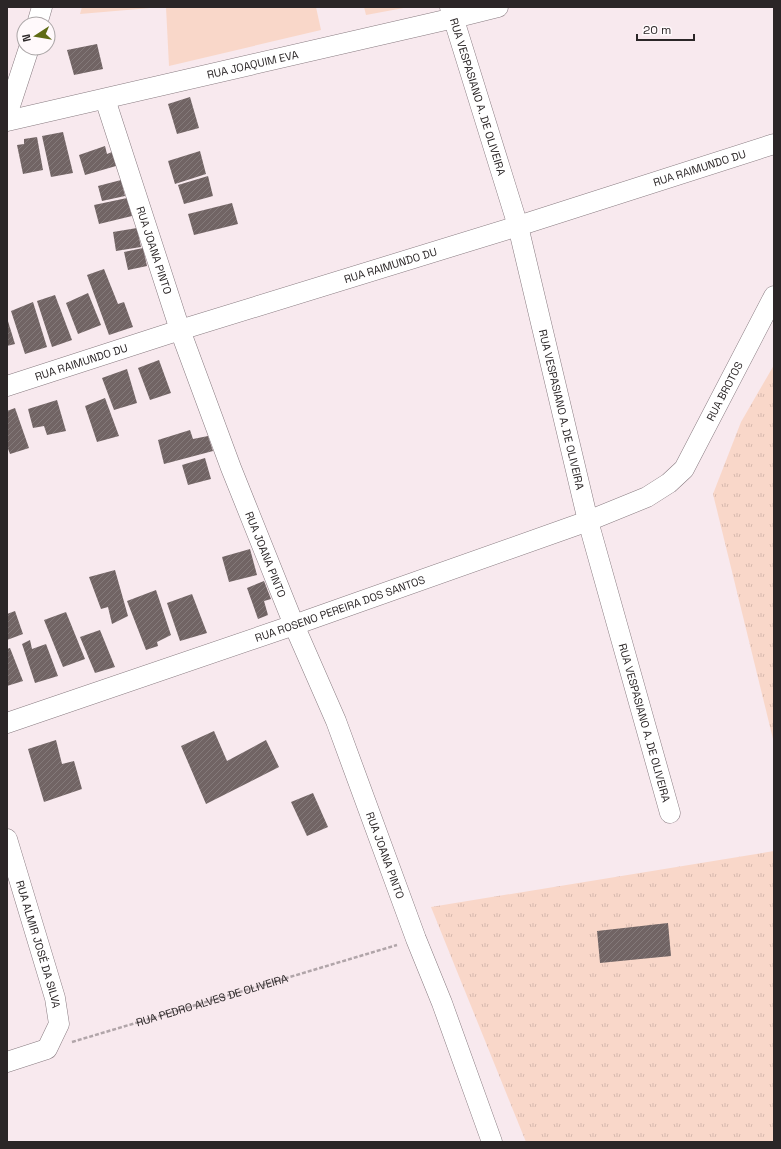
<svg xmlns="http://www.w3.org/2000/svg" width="781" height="1149" font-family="'Space Grotesk',sans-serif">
  <defs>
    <pattern id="grass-tufts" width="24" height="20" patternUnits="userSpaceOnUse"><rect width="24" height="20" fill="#f9d7c9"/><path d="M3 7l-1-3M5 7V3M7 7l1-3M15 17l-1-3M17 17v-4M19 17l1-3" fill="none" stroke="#d6b8ad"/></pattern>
    <pattern id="building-hatch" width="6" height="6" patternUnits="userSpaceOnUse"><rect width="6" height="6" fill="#716464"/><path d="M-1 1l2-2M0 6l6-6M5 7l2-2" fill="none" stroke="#847a7a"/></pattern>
  </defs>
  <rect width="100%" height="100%" fill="#f8e9ee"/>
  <g fill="url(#grass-tufts)">
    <polygon points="364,7 409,7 366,15"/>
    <polygon points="774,365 774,743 713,494 741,422"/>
    <polygon points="774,851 774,1142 526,1142 431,907"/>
  </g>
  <g fill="#f9d7c9">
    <polygon points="82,7 162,7 80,14"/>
    <polygon points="166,7 316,7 321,30 169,66"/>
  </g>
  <g fill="url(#building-hatch)">
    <polygon points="97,44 103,69 74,75 67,50"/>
    <polygon points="190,97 199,128 177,134 168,104"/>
    <polygon points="63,132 73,173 51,177 42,136"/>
    <polygon points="37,137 43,170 23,174 17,145 24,144 24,139"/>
    <polygon points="105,146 107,154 112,152 116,166 85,175 79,155"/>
    <polygon points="200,151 206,174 175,184 168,161"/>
    <polygon points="208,176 213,196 184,204 178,185"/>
    <polygon points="121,180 125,196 102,201 98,186"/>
    <polygon points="127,198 132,216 99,224 94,205"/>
    <polygon points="232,203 238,224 194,235 188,214"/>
    <polygon points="137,228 141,247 116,251 113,232"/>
    <polygon points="143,248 147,266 128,270 124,252"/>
    <polygon points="104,269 118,304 124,302 133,327 109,335 87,275"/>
    <polygon points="88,293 101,325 78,334 66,303"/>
    <polygon points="55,295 72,340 52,347 37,301"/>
    <polygon points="33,302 47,347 25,354 11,311"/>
    <polygon points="7,318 15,344 7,346"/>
    <polygon points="159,360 171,393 150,400 138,368"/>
    <polygon points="127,369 137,403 114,410 102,378"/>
    <polygon points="105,398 119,436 97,442 85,406"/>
    <polygon points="57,400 66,431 47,435 44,426 33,428 28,409"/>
    <polygon points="15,408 29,448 10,454 7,446 7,411"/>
    <polygon points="190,430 193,439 208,436 213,451 164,464 158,440"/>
    <polygon points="205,458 211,479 188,485 182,465"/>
    <polygon points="250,549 257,575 229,582 222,557"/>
    <polygon points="115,570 128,616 112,624 108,607 101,609 89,577"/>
    <polygon points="264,581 271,599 264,601 268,615 258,619 247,588"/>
    <polygon points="156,590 171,635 157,642 158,646 146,650 127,601"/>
    <polygon points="192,594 207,633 180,641 167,603"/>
    <polygon points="15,611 23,634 7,640 7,614"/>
    <polygon points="66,612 85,659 63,667 44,620"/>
    <polygon points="100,630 115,667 95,673 80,637"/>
    <polygon points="30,640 32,649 46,644 58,676 35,683 22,644"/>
    <polygon points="10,648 23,681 7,686 7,649"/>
    <polygon points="214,731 227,761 266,740 279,767 206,804 181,746"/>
    <polygon points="56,740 62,764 74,761 82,789 44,802 28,749"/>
    <polygon points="313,793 328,827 307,836 291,802"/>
    <polygon points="668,923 671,956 600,963 597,931"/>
  </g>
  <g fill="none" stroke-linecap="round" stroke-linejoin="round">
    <defs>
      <g id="minor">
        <path id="s2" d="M 450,7 L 518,226 L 588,521 L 670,813"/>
        <polyline points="37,24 42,7"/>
        <path id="s3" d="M 105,99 L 180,330 L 231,468 L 294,625 L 336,721 L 416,939 L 442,1003 L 492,1142"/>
        <polyline points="7,115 29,48"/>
        <path id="s4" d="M 7,121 L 454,18 L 498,7"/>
        <path id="s5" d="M 7,386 L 180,330 L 518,226 L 774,144"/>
        <path id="s6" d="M 7,723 L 294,625 L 588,521 L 647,497 L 669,483 L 684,469 L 774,296"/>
        <path id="s7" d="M 7,839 L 55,998 L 59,1024 L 47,1049 L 7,1062"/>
      </g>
    </defs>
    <use href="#minor" stroke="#887b80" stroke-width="21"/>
    <path stroke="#b1a5a9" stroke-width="2.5" stroke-dasharray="4 2" stroke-linecap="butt" id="s1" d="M 72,1042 L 397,945"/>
    <use href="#minor" stroke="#fff" stroke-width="20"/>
  </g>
  <g text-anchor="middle" stroke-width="4" stroke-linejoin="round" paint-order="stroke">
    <g font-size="11" fill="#2b2627" stroke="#fff9fb">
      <text dy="4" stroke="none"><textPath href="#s4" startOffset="252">RUA JOAQUIM EVA</textPath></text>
      <text dy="4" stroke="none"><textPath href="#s2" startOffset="94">RUA VESPASIANO A. DE OLIVEIRA</textPath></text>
      <text dy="4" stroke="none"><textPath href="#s5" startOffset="726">RUA RAIMUNDO DU</textPath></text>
      <text dy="4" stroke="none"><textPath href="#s3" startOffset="159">RUA JOANA PINTO</textPath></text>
      <text dy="4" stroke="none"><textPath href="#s5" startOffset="402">RUA RAIMUNDO DU</textPath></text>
      <text dy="4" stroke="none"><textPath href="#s5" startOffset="78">RUA RAIMUNDO DU</textPath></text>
      <text dy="4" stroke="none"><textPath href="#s6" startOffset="813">RUA BROTOS</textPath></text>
      <text dy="4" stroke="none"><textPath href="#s2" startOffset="418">RUA VESPASIANO A. DE OLIVEIRA</textPath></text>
      <text dy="4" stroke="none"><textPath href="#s3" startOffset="483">RUA JOANA PINTO</textPath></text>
      <text dy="4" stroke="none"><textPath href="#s6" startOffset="352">RUA ROSENO PEREIRA DOS SANTOS</textPath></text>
      <text dy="4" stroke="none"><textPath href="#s2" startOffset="742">RUA VESPASIANO A. DE OLIVEIRA</textPath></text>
      <text dy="4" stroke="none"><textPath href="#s3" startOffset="807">RUA JOANA PINTO</textPath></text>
      <text dy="4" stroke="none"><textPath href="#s7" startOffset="110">RUA ALMIR JOSÉ DA SILVA</textPath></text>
      <text dy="4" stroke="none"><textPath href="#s1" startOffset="146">RUA PEDRO ALVES DE OLIVEIRA</textPath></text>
    </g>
  </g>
  <rect width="781" height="1149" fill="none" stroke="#2b2627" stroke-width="16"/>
  <g transform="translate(36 36) rotate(258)"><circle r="19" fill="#fff9fb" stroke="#aaa5a6"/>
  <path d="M0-3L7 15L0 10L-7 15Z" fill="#5f6b14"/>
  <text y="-6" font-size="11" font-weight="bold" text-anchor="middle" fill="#2b2627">N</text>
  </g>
  <path d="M637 34v6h57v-6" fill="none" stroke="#2b2627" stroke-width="2"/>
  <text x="643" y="34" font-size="12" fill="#2b2627" stroke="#fff9fb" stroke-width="3" paint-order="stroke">20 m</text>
</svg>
